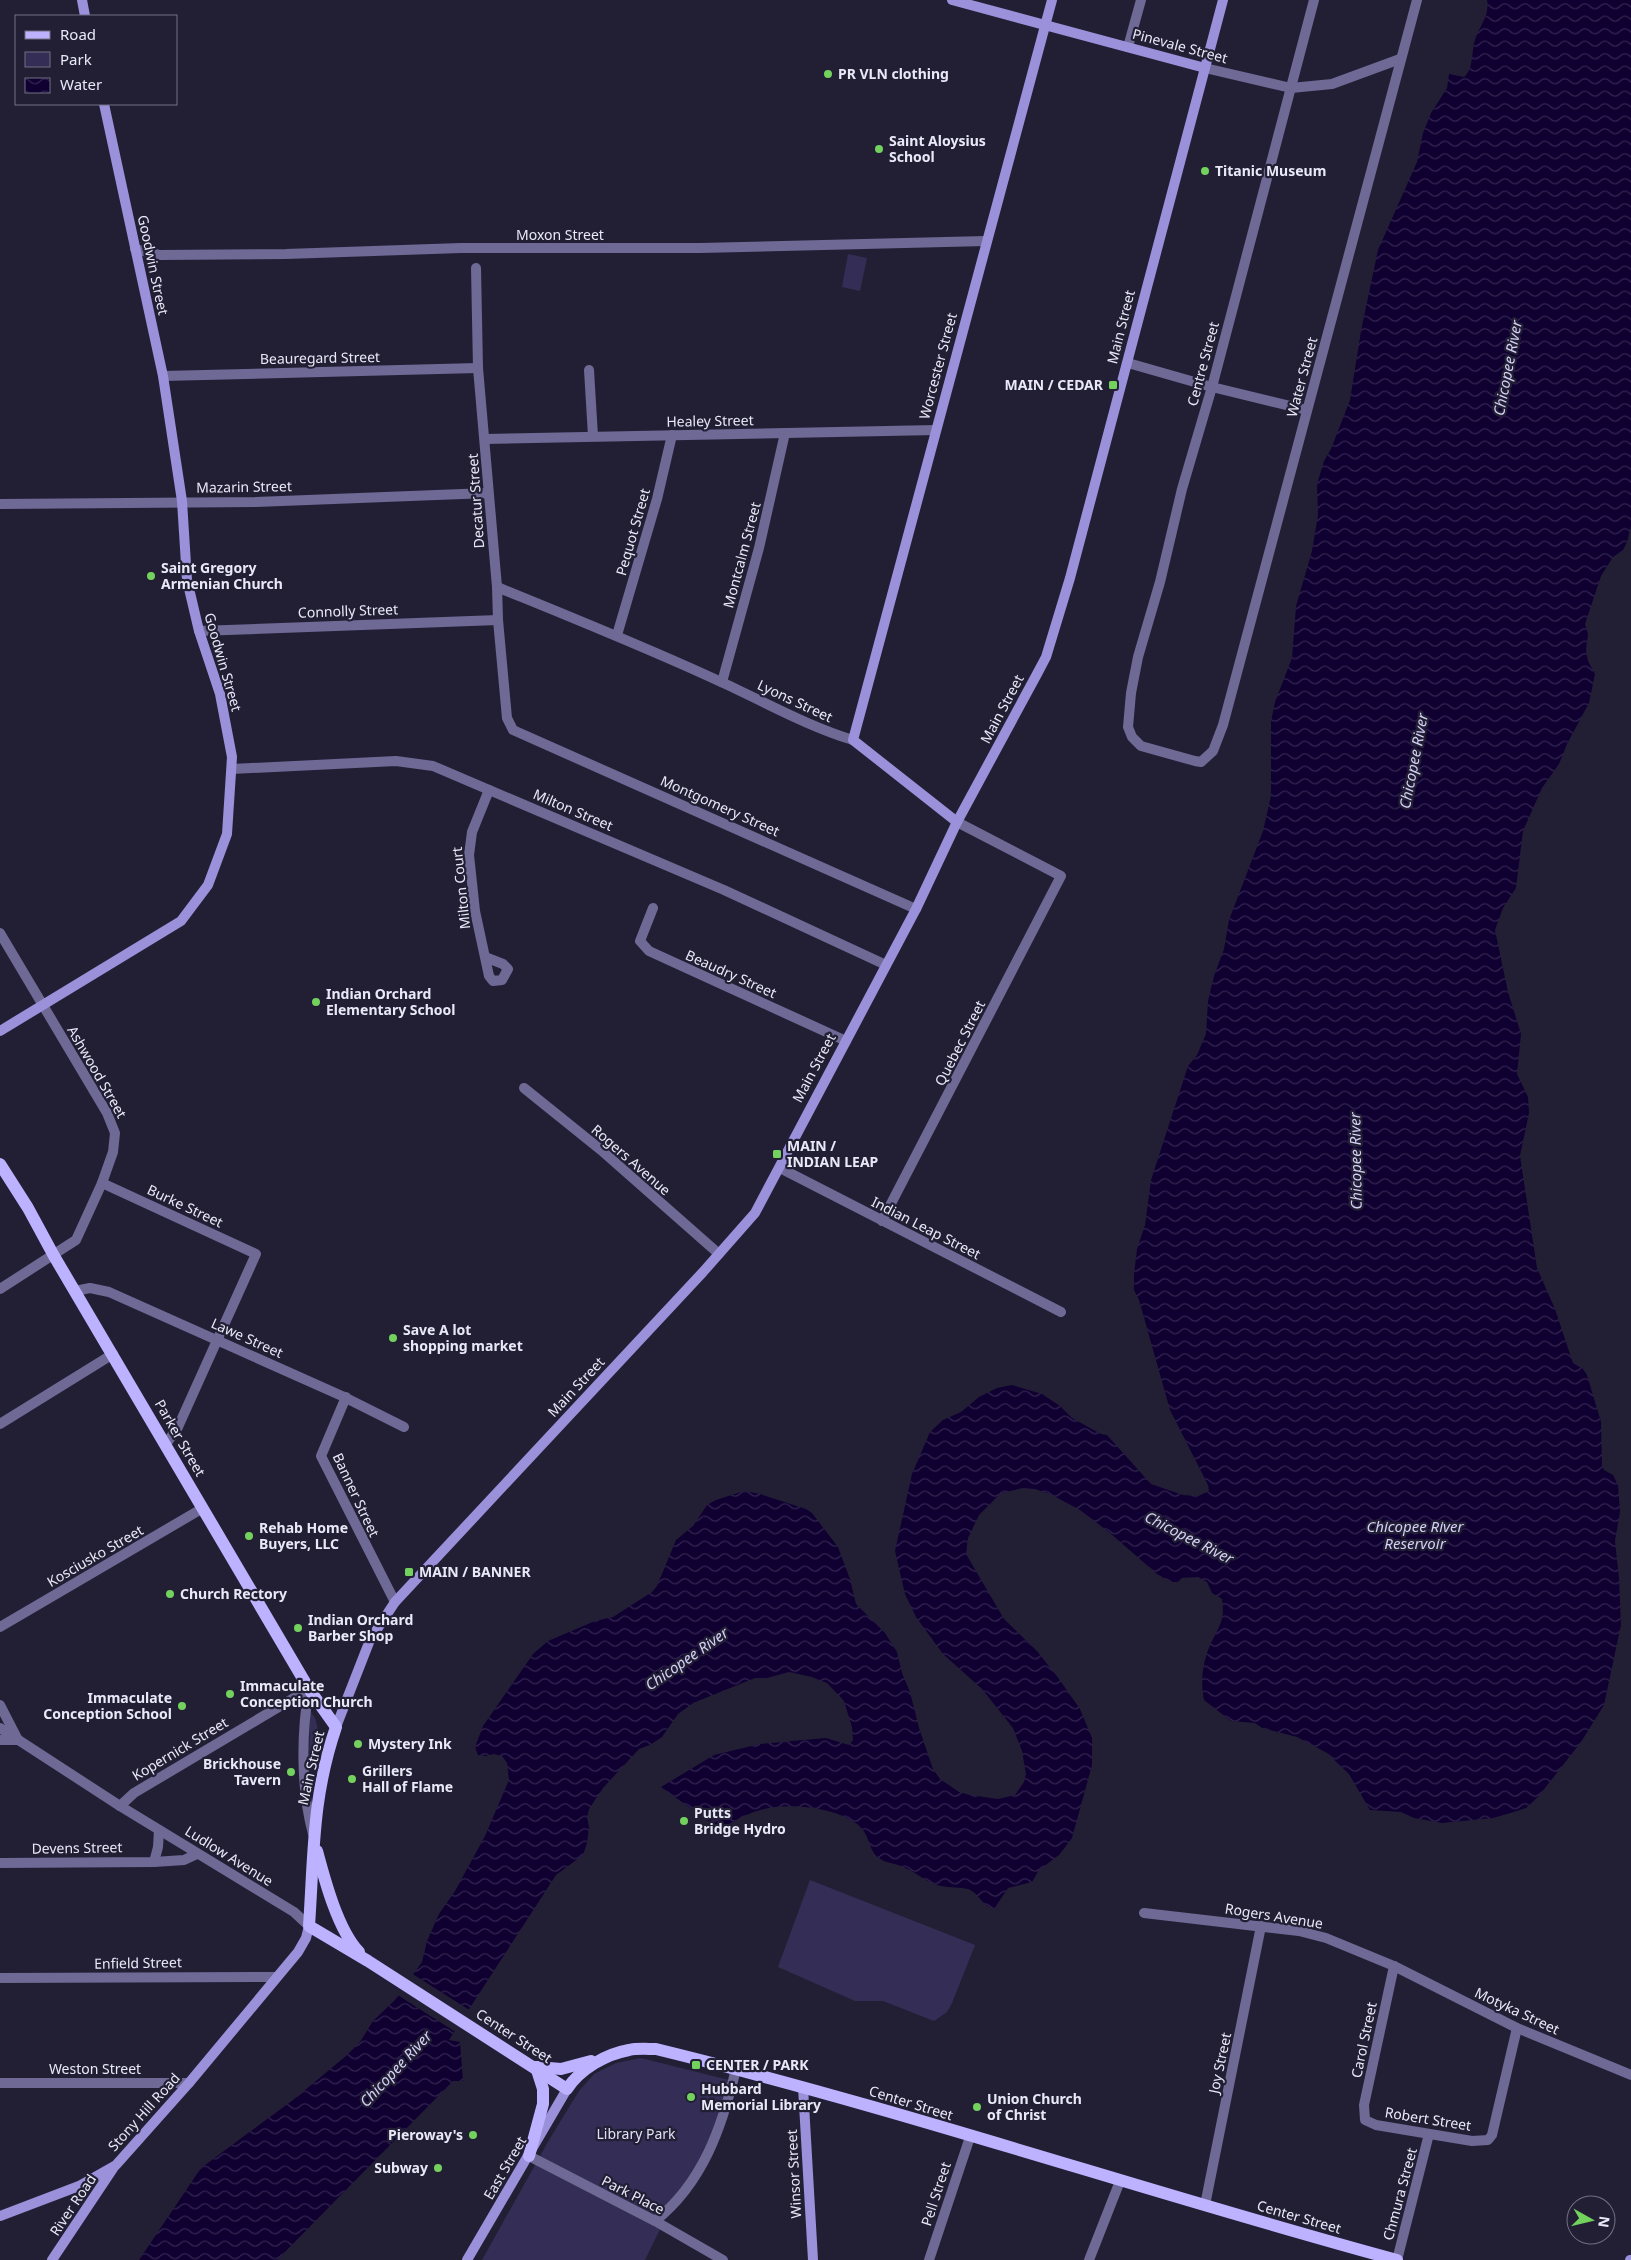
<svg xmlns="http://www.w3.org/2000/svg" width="1631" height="2260" font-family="'Noto Sans',sans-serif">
  <defs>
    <pattern id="water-waves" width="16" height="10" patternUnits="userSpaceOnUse" patternTransform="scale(1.25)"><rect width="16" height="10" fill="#0f0031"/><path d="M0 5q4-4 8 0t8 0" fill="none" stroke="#322550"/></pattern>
  </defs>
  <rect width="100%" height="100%" fill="#221f35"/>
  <g fill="#342d56">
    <polygon points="848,254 867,258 860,291 842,287"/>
    <polygon points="310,1711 315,1718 319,1733 309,1772"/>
    <polygon points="810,1880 975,1945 952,2003 947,2012 934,2021 883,2001 855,2001 778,1967"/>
    <polygon points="641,2058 733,2081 707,2156 655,2221 662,2225 645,2260 482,2260 549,2140 579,2091 594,2074 616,2063"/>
  </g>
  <path fill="url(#water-waves)" d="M 1487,0 L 1631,0 L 1631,526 L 1627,542 L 1623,550 L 1613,557 L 1601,576 L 1585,624 L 1588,634 L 1586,650 L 1588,661 L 1595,674 L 1589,703 L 1567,744 L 1559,764 L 1542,788 L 1523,831 L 1516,888 L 1503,908 L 1495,930 L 1508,992 L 1521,1034 L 1517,1074 L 1528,1097 L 1529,1113 L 1520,1156 L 1537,1268 L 1555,1309 L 1573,1363 L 1583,1369 L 1587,1375 L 1601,1422 L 1602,1466 L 1604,1470 L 1613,1475 L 1618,1485 L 1620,1512 L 1615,1541 L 1619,1578 L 1621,1625 L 1604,1705 L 1581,1742 L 1538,1797 L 1526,1808 L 1514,1812 L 1493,1818 L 1442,1823 L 1414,1818 L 1401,1812 L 1370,1810 L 1349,1774 L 1327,1753 L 1297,1737 L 1262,1728 L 1255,1723 L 1231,1721 L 1204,1700 C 1200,1681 1203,1660 1211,1643 C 1220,1625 1225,1620 1222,1599 L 1212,1593 L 1207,1582 L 1198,1577 L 1182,1578 L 1178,1582 L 1171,1582 L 1157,1574 L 1110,1533 L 1080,1510 L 1050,1494 L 1035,1489 L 1023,1488 L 1001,1493 L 979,1515 L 968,1538 L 966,1554 L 1004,1619 L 1037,1651 L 1059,1679 L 1080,1709 L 1092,1738 L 1092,1765 L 1072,1838 L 1059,1855 L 1039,1870 L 1032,1882 L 1008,1888 L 994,1909 C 980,1904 979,1893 968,1889 C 959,1887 950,1888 941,1886 C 926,1883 915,1871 901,1866 C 893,1863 886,1863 879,1858 C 868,1851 871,1835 857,1824 C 833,1806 782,1801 754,1812 C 742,1816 731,1823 720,1829 L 661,1787 L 714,1755 L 760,1744 L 826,1738 L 849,1745 L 853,1740 L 852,1727 L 844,1701 L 827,1683 L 812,1677 L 789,1672 L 767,1678 L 755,1678 L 693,1703 L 678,1714 L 662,1737 L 650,1745 L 639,1749 L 603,1788 L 589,1809 L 587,1817 L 589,1827 L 587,1843 L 583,1855 L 556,1875 L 449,2040 L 460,2042 L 463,2081 L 453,2081 L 277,2260 L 139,2260 L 201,2168 L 293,2100 L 346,2056 L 360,2042 L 373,2021 L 395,2000 L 422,1962 L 427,1941 L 439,1914 L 455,1891 L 485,1836 L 509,1780 L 507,1763 L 502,1756 L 494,1754 L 486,1756 L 478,1755 L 475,1747 L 483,1726 L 533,1654 L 548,1641 L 595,1621 L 613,1617 L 652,1592 L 657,1586 L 676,1540 L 693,1526 L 707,1505 L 716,1500 L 744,1491 L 760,1494 L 806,1509 L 812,1513 L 838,1547 L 850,1579 L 856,1604 L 885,1633 L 897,1652 L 902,1673 L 910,1692 L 919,1728 L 933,1769 L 940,1779 L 959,1792 L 970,1795 L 998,1799 L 1015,1795 L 1024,1782 L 1026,1774 L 1022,1751 L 1013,1728 L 982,1689 L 943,1654 L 916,1617 L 905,1594 L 895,1551 L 912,1474 L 930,1432 L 943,1420 L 961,1412 L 979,1397 L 997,1388 L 1012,1385 L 1042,1394 L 1060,1406 L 1072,1418 L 1101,1434 L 1107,1435 L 1151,1484 L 1183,1495 L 1198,1496 L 1209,1491 L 1208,1485 L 1170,1410 L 1139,1300 L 1134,1290 L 1134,1274 L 1137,1249 L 1145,1225 L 1151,1180 L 1188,1066 L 1197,1055 L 1206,1034 L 1208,1001 L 1214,976 L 1224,949 L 1229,920 L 1263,831 L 1271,796 L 1271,721 L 1275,702 L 1292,658 L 1296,606 L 1312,551 L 1318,515 L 1317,484 L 1324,461 L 1331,449 L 1350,400 L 1361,331 L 1378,250 L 1417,162 L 1423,133 L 1431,113 L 1447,88 L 1449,74 L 1464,77 C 1474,69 1471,52 1475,40 C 1479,26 1490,16 1487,0 Z"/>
  <polygon fill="#221f35" points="411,1973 471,2011 457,2033 396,1994"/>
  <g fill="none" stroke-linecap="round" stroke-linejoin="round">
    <g stroke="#6f6996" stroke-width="10">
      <polyline points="1314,0 1212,387 1182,489 1160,582 1138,657 1131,693 1128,727 1132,737 1141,746 1195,761 1201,762 1213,751 1223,725 1417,0"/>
      <polyline points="1128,47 1141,0"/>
      <polyline points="1205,68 1291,88 1332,84 1400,59"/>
      <polyline points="135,249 160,255 286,254 461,248 700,248 986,241"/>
      <polyline points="476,268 478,368 497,587 498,620 507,718 513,730 916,909"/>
      <polyline points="1128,363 1212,387 1307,410"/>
      <polyline points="589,370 593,436"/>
      <polyline points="163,376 478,368"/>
      <polyline points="486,439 936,430"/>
      <polyline points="0,504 256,502 488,493"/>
      <path d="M 497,587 C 573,618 648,648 721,682 C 765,702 807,726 853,740"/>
      <polyline points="199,631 498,620"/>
      <polyline points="617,635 657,499 672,435"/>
      <polyline points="722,682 759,548 785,433"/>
      <polyline points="232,769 396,761 433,766 724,890 886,965"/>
      <polyline points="653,908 640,941 649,951 846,1041"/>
      <polyline points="0,933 107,1113 115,1133 113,1152 102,1183 76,1240 0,1289"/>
      <polyline points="485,957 503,964 508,969 502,980 493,981 489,976 475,911 469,855 472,832 489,790"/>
      <polyline points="524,1088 601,1150 719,1254"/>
      <polyline points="780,1168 1061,1312"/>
      <polyline points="102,1183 256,1254 178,1427 166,1444"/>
      <polyline points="882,1221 1061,876 957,822"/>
      <polyline points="75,1291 90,1288 109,1292 342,1396 404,1427"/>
      <polyline points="346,1397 321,1456 395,1602"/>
      <polyline points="0,1424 113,1354"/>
      <polyline points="0,1627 203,1508"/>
      <path d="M 309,1689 C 301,1734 301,1790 313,1834"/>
      <polyline points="0,1705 18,1740 0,1740"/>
      <polyline points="0,1728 120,1806 294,1912 309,1926"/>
      <polyline points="120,1806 134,1793 309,1689"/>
      <polyline points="154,1862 184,1860 197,1854"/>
      <polyline points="0,1863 154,1862 158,1847 159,1830"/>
      <polyline points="1144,1913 1299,1931 1326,1938 1394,1966 1517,2028 1631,2075"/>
      <polyline points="1394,1966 1364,2105 1365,2120 1376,2125 1472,2141 1488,2140 1492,2135 1517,2028"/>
      <polyline points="0,1978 276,1977"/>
      <polyline points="0,2083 189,2083"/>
      <polyline points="529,2156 655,2221 723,2260"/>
      <polyline points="1205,2205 1261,1926"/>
      <path d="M 655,2221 C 703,2183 722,2127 736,2069"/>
      <polyline points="929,2260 970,2137"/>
      <polyline points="1089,2260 1120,2181"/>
      <polyline points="1397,2260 1429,2134"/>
    </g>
    <g stroke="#9b90da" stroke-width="10">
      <polyline points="82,0 85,16"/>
      <polyline points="952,0 1205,68"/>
      <polyline points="957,822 853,740 1052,0"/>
      <polyline points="0,1031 181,921 208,885 227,834 232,757 220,694 199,631 187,580 182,501 163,376 104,104"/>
      <polyline points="336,1727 370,1640 395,1602 703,1272 755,1213 916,909 957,822 1037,674 1046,657 1070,578 1223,0"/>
      <polyline points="803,2087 813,2260"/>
      <polyline points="0,2216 79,2186 116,2165 189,2083 298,1952 306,1938 309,1926"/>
      <polyline points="52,2260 114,2167"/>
      <polyline points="467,2260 567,2089"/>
      <polyline points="1630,2260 1631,2260"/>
    </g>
    <g stroke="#bdb2ff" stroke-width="12">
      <path d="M 0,1164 L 28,1208 L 54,1256 L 309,1689 L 336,1727 C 312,1797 314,1854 309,1926 L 368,1961 L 567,2089 C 580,2069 606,2054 629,2050 C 637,2048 648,2049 656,2049 C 906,2110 1149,2193 1397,2260"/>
      <path d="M 317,1851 C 325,1881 338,1930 359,1952"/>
      <polyline points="537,2067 561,2069 591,2061"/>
      <polyline points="529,2156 543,2104 543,2089 536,2067"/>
    </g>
  </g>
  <g fill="#73d25d" stroke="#221f35" stroke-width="2">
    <circle cx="828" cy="74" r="5"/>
    <circle cx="879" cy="149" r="5"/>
    <circle cx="1205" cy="171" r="5"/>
    <rect x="1108" y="380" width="10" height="10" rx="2.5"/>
    <circle cx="151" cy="576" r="5"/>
    <circle cx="316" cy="1002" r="5"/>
    <rect x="772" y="1149" width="10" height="10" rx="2.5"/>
    <circle cx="393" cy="1338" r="5"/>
    <circle cx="249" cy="1536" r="5"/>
    <rect x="404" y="1567" width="10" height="10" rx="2.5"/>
    <circle cx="170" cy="1594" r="5"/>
    <circle cx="298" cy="1628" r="5"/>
    <circle cx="230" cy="1694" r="5"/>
    <circle cx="182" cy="1706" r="5"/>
    <circle cx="358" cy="1744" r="5"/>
    <circle cx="291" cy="1772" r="5"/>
    <circle cx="352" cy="1779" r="5"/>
    <circle cx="684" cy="1821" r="5"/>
    <rect x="691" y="2060" width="10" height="10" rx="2.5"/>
    <circle cx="691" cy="2097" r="5"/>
    <circle cx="977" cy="2107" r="5"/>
    <circle cx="473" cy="2135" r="5"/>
    <circle cx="438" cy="2168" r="5"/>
  </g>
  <g text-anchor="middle" stroke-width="4.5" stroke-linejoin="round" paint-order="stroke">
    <g font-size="14" fill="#e9e8f7" stroke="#221f35">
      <text transform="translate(1180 46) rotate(15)" y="5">Pinevale Street</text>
      <text x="560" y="240">Moxon Street</text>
      <text transform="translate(153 265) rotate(78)" y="5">Goodwin Street</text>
      <text transform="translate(1121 327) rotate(-76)" y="5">Main Street</text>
      <text transform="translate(320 358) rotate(-1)" y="5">Beauregard Street</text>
      <text transform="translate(1203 364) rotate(-75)" y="5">Centre Street</text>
      <text transform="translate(938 366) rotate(-75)" y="5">Worcester Street</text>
      <text transform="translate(1302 377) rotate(-75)" y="5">Water Street</text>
      <text transform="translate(710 421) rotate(-1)" y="5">Healey Street</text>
      <text transform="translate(244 487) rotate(-1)" y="5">Mazarin Street</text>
      <text transform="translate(476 501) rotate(-94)" y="5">Decatur Street</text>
      <text transform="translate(633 532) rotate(-74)" y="5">Pequot Street</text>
      <text transform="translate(742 555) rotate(-75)" y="5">Montcalm Street</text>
      <text transform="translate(348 611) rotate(-2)" y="5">Connolly Street</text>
      <text transform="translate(223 662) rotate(74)" y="5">Goodwin Street</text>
      <text transform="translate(795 701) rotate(25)" y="5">Lyons Street</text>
      <text transform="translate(1002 709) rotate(-62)" y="5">Main Street</text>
      <text transform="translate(720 806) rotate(24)" y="5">Montgomery Street</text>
      <text transform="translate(573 810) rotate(23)" y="5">Milton Street</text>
      <text transform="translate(461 888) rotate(-96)" y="5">Milton Court</text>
      <text transform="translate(731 974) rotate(24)" y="5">Beaudry Street</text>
      <text transform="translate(960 1043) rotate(-63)" y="5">Quebec Street</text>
      <text transform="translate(814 1068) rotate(-62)" y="5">Main Street</text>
      <text transform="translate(97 1072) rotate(60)" y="5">Ashwood Street</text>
      <text transform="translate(631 1160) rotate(41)" y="5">Rogers Avenue</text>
      <text transform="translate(185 1206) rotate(25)" y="5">Burke Street</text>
      <text transform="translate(926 1228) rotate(27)" y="5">Indian Leap Street</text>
      <text transform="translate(247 1338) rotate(24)" y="5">Lawe Street</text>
      <text transform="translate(576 1387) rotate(-47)" y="5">Main Street</text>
      <text transform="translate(180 1438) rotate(60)" y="5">Parker Street</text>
      <text transform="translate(356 1495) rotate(65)" y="5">Banner Street</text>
      <text transform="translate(95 1556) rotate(-30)" y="5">Kosciusko Street</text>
      <text transform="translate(180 1749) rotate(-31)" y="5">Kopernick Street</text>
      <text transform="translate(311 1768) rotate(-77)" y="5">Main Street</text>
      <text transform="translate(77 1848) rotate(-1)" y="5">Devens Street</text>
      <text transform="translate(229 1856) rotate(32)" y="5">Ludlow Avenue</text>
      <text transform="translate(1274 1916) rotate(9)" y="5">Rogers Avenue</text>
      <text transform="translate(138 1963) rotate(-1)" y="5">Enfield Street</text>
      <text transform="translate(1517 2011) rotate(25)" y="5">Motyka Street</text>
      <text transform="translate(514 2036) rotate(33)" y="5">Center Street</text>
      <text transform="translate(1364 2040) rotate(-78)" y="5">Carol Street</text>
      <text transform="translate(1220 2063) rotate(-78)" y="5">Joy Street</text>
      <text x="95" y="2074">Weston Street</text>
      <text transform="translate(911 2103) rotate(17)" y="5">Center Street</text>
      <text transform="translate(144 2112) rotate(-48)" y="5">Stony Hill Road</text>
      <text transform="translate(1428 2119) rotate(9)" y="5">Robert Street</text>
      <text transform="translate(505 2168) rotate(-60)" y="5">East Street</text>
      <text transform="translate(794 2174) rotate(-93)" y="5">Winsor Street</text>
      <text transform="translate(936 2194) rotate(-72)" y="5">Pell Street</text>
      <text transform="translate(1400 2194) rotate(-75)" y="5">Chmura Street</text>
      <text transform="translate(633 2195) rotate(27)" y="5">Park Place</text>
      <text transform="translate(73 2205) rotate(-56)" y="5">River Road</text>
      <text transform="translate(1299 2217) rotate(16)" y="5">Center Street</text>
    </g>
    <g font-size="14" font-weight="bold" fill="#e9e8f7" stroke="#221f35" text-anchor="start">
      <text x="838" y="79">PR VLN clothing</text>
      <text x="889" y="146">Saint Aloysius<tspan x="889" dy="16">School</tspan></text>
      <text x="1215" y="176">Titanic Museum</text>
      <text x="1103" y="390" text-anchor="end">MAIN / CEDAR</text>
      <text x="161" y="573">Saint Gregory<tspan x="161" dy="16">Armenian Church</tspan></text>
      <text x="326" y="999">Indian Orchard<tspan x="326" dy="16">Elementary School</tspan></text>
      <text x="787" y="1151">MAIN /<tspan x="787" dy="16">INDIAN LEAP</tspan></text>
      <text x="403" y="1335">Save A lot<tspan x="403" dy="16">shopping market</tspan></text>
      <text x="259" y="1533">Rehab Home<tspan x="259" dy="16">Buyers, LLC</tspan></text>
      <text x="419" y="1577">MAIN / BANNER</text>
      <text x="180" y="1599">Church Rectory</text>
      <text x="308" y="1625">Indian Orchard<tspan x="308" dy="16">Barber Shop</tspan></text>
      <text x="240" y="1691">Immaculate<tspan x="240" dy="16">Conception Church</tspan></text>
      <text x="172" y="1703" text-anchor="end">Immaculate<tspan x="172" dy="16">Conception School</tspan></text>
      <text x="368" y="1749">Mystery Ink</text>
      <text x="281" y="1769" text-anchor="end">Brickhouse<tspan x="281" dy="16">Tavern</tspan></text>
      <text x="362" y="1776">Grillers<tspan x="362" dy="16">Hall of Flame</tspan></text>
      <text x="694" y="1818">Putts<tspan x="694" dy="16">Bridge Hydro</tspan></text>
      <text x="706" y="2070">CENTER / PARK</text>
      <text x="701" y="2094">Hubbard<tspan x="701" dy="16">Memorial Library</tspan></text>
      <text x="987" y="2104">Union Church<tspan x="987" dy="16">of Christ</tspan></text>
      <text x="463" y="2140" text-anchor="end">Pieroway's</text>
      <text x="428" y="2173" text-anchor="end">Subway</text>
    </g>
    <g font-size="14" fill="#e2e1f4" stroke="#221f35">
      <text x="636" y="2139">Library Park</text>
    </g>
    <g font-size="15" font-style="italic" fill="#d4d0f6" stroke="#221f35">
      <text transform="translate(1508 368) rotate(-79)" y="5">Chicopee River</text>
      <text transform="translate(1414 761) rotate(-79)" y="5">Chicopee River</text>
      <text transform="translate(1356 1161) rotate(-91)" y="5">Chicopee River</text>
      <text x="1415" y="1532">Chicopee River<tspan x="1415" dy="17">Reservoir</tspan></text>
      <text transform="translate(1189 1538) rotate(27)" y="5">Chicopee River</text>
      <text transform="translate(687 1659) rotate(-35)" y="5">Chicopee River</text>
      <text transform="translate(396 2069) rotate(-47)" y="5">Chicopee River</text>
    </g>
  </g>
  <rect x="15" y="15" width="162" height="90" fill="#221f35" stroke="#726f83"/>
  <rect x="25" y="31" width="25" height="8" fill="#bdb2ff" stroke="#726f83"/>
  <text x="60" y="40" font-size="15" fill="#e9e8f7">Road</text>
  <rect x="25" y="52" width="25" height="15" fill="#342d56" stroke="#726f83"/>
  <text x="60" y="65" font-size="15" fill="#e9e8f7">Park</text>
  <rect x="25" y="78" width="25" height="15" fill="url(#water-waves)" stroke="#726f83"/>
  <text x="60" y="90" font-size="15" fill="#e9e8f7">Water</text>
  <g transform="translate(1591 2220) rotate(98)"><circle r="24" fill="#221f35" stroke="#726f83"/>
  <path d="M0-4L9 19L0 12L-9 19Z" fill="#73d25d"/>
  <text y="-8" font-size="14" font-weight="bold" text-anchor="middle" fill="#e9e8f7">N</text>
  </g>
</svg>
